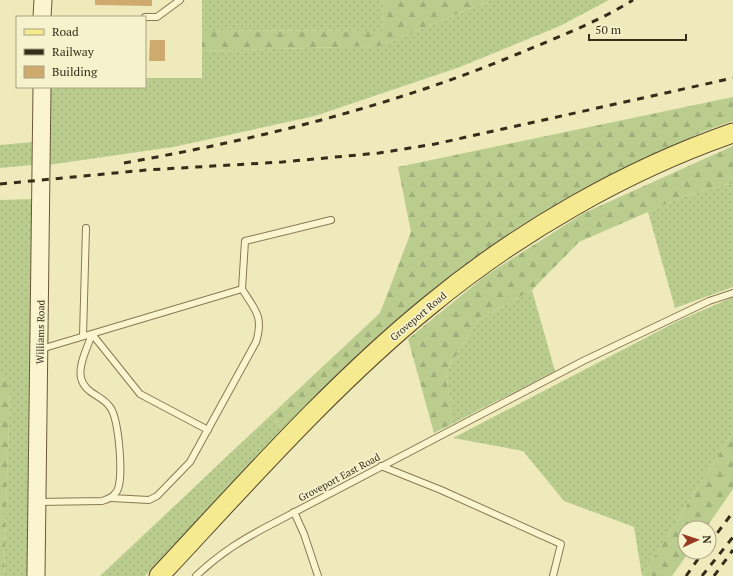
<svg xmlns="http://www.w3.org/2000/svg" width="733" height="576" font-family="'PT Serif',serif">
  <defs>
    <pattern id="grass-dots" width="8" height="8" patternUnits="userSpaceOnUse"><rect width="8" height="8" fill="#bacd8f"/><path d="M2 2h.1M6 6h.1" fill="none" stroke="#a0b07b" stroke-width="1.8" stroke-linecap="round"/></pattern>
    <pattern id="forest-firs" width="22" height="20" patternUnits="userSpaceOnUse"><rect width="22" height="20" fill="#bacd8f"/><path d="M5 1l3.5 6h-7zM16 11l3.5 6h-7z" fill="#a0b07b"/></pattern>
  </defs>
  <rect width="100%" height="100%" fill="#efeabb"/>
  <g fill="url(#grass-dots)">
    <polygon points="202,0 383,0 382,31 202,30"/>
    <polygon points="491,0 609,0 560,26 460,67 315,116 173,147 48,165 49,87 145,87 145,78 202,78 202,51 380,46"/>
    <polygon points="33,142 32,165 0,168 0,145"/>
    <polygon points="733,183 733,287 675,308 648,212 685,196"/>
    <polygon points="34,199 30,576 4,576 10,388 0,375 0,200"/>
    <polygon points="532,290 555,371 452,424 446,371 479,320"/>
    <polygon points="733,297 733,432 642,576 634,527 564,501 523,451 453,438 678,321"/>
    <polygon points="272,414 282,431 145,576 100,576"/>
  </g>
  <g fill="url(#forest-firs)">
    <polygon points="383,0 491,0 380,46 202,51 202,30 382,31"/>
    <polygon points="733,97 733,121 702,132 586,189 502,240 399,318 282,431 272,414 380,313 411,232 398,167"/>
    <polygon points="733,146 733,183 685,196 579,242 532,290 479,320 446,371 452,424 434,433 408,339 485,276 584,213"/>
    <polygon points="0,375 10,388 4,576 0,576"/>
    <polygon points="733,432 733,489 706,528 685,528 685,552 689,552 672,576 642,576"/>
  </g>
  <g fill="#cfaa6f">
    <polygon points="95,0 152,0 152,6 95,5"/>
    <polygon points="150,40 165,40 165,61 149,61"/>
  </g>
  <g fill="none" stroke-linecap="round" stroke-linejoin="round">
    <defs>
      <g id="service">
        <polyline points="145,17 157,17 180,0"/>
        <polyline points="92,334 140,394 208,430"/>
        <polyline points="83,336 86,228"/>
        <polyline points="41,349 242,289 245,241 331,220"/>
        <polyline points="381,466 441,490 561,544 553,576"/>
        <path d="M 111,498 L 149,500 L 157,496 L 190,462 L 256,342 C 264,316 255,310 242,289"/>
        <path d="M 38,502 L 102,501 C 109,499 113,497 117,491 C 124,479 119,419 110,407 C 102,395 85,394 81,378 C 78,365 88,346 92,334"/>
        <polyline points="294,512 304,534 318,576"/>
        <path d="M 196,576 C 220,553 243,539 272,524 L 583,361 L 709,301 L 733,293"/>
      </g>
      <g id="secondary">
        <polyline points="42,17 43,0"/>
        <polyline points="36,576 42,87"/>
      </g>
      <path id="primary" d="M 159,576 C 245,484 333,384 430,305 C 517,233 626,170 733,133"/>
    </defs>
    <use href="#service" stroke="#877955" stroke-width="8"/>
    <use href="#secondary" stroke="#685a38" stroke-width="19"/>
    <use href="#primary" stroke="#54452a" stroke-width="21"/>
    <use href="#service" stroke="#faf5ce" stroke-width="6"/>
    <use href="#secondary" stroke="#faf5ce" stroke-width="17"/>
    <use href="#primary" stroke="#f6ea90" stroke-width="19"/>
    <g stroke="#352c1a" stroke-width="3" stroke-dasharray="7 7" stroke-linecap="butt">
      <path d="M 124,163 C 260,139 393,106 520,53 C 558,37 598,22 633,0"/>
      <polyline points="0,184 146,170 282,162 379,153 435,144 733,78"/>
      <polyline points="709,544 733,512"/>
      <polyline points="686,576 703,552"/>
      <polyline points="702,576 733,537"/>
      <polyline points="714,576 733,550"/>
    </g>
  </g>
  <g text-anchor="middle" stroke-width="3.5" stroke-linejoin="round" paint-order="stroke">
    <g font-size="10" fill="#352c1a" stroke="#f6f2cb">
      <text transform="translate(418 316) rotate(-40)" y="4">Groveport Road</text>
      <text transform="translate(40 332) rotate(-89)" y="4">Williams Road</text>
      <text transform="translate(339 477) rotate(-28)" y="4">Groveport East Road</text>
    </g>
  </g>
  <rect x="16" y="16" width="130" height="72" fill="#f6f2cb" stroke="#a9a384"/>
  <rect x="24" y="29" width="20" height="6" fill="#f6ea90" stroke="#a9a384"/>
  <text x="52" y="36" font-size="12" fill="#352c1a">Road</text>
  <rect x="24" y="49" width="20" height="6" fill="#352c1a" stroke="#a9a384"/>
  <text x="52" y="56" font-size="12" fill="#352c1a">Railway</text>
  <rect x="24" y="66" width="20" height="12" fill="#cfaa6f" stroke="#a9a384"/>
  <text x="52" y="76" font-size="12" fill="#352c1a">Building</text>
  <g transform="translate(697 540) rotate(87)"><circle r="19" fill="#f6f2cb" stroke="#a9a384"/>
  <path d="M0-3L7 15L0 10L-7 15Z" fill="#983822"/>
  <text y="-6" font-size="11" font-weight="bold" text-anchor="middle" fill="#352c1a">N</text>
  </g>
  <path d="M589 34v6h97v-6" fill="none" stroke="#352c1a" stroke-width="2"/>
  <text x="595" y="34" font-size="12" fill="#352c1a" stroke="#f6f2cb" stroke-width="3" paint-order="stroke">50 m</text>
</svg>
